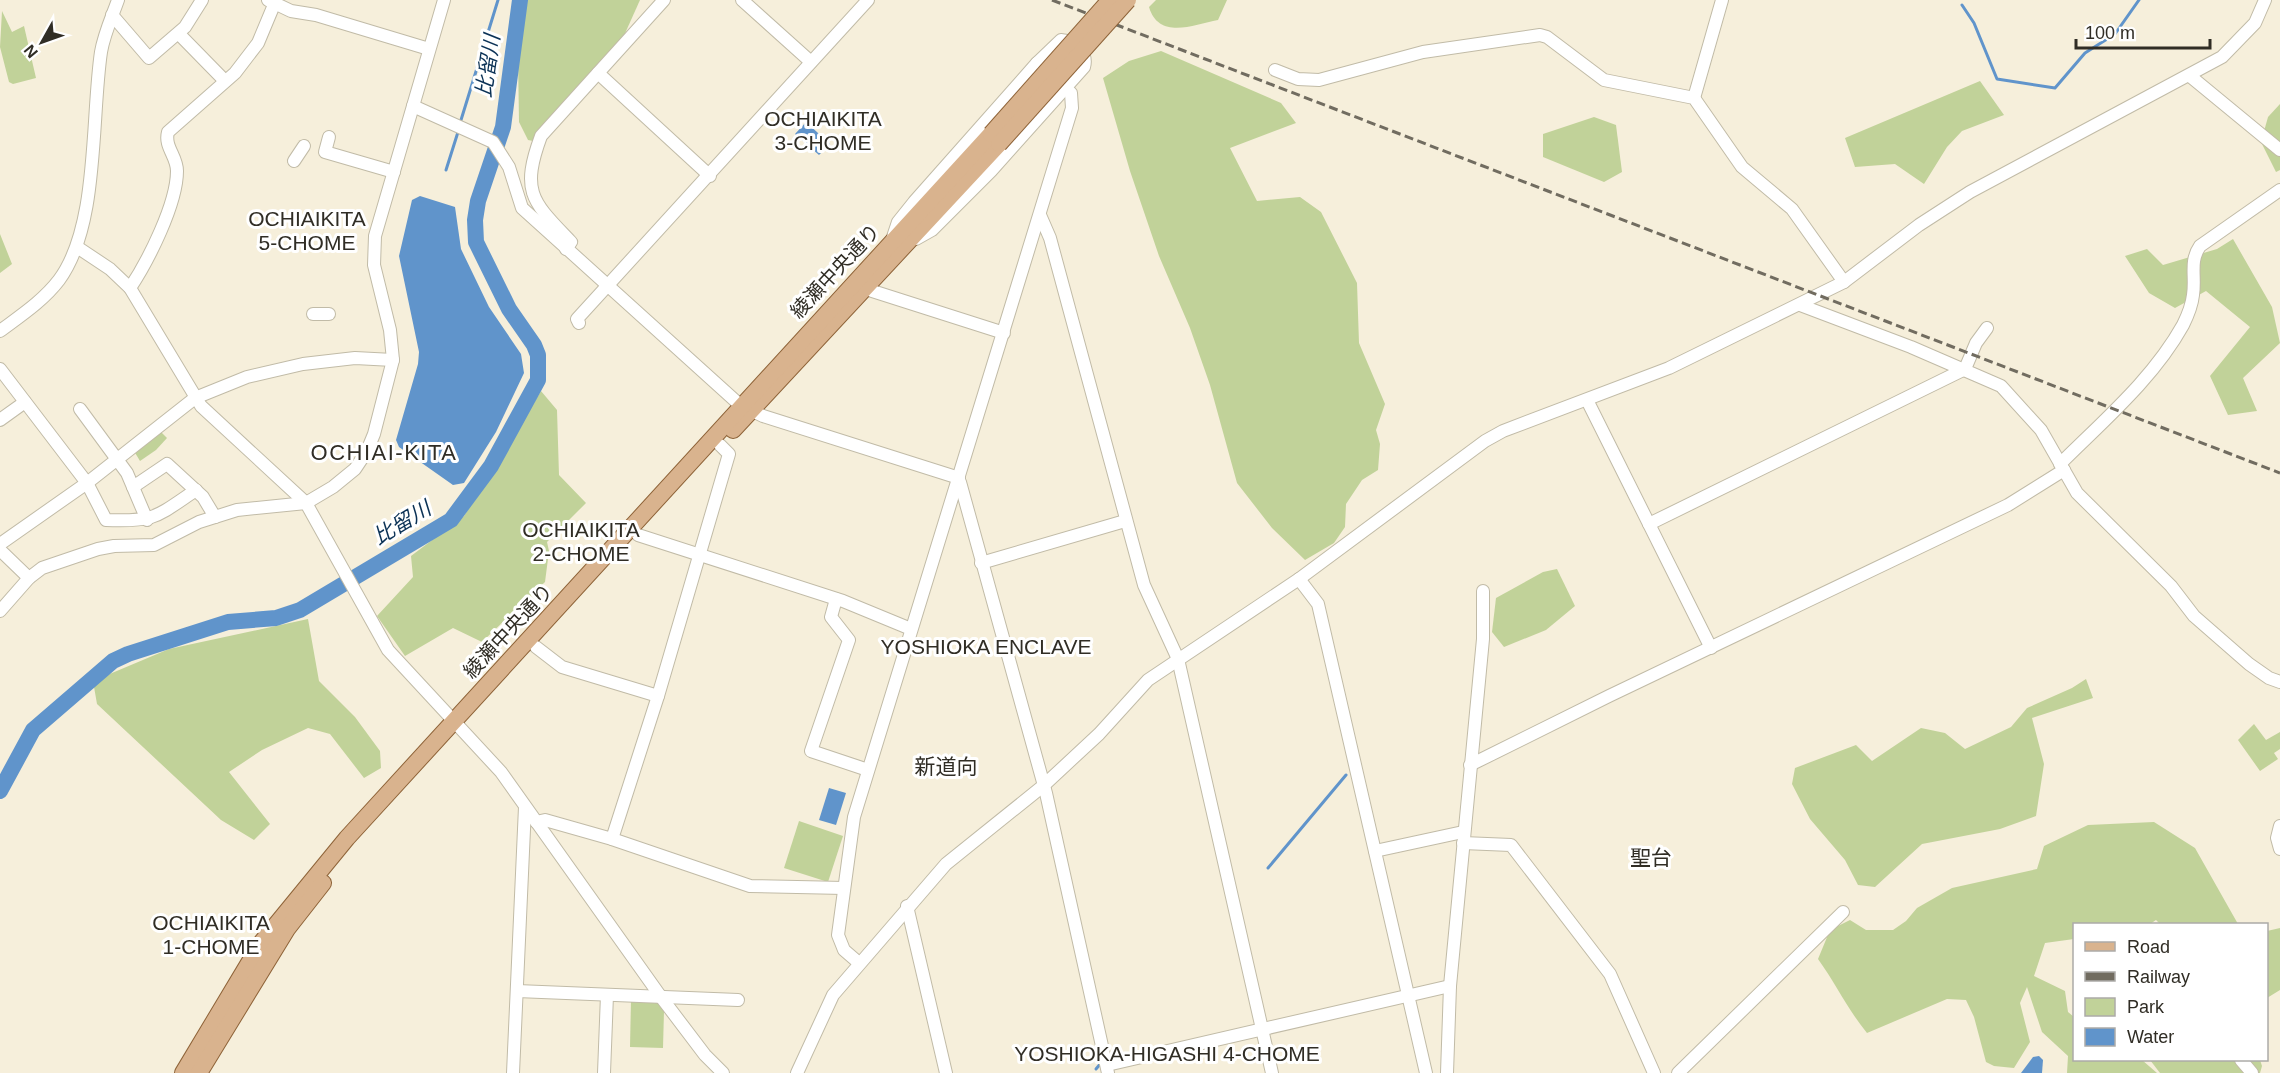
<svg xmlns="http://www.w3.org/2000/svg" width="2280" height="1073" font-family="Helvetica,'Noto Sans JP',sans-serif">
  <rect width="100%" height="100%" fill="#f6efdb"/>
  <g fill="#c1d299">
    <polygon points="527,0 640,0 618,49 538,142 528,140 519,122 518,57"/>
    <path d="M 1156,0 L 1227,0 L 1218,20 C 1193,25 1159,40 1149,7 Z"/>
    <polygon points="2,11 12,32 24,26 36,78 13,84 9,82 0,47"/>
    <polygon points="1161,51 1281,103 1296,123 1230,148 1257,201 1300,197 1321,212 1357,283 1359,343 1385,404 1376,430 1380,444 1378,470 1362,480 1346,504 1345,527 1334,543 1305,560 1272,528 1237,483 1210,385 1190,328 1159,256 1130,171 1103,78 1129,61"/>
    <polygon points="1980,81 2004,115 1962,131 1947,147 1924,184 1895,164 1855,167 1845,138"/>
    <polygon points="2280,104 2280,170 2276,172 2261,142 2268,117"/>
    <polygon points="1594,117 1616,125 1622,172 1604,182 1543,157 1543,134"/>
    <polygon points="0,234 12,264 0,273"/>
    <polygon points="2233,239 2272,307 2280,343 2243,378 2257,411 2228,415 2210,376 2250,327 2206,291 2175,308 2149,293 2125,256 2147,249 2163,265 2217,249"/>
    <polygon points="541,391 557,410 559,475 586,503 547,542 549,551 545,582 482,642 453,628 405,656 377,616 413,577 411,556 464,516"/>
    <polygon points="159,430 167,438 156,450 140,461 134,451"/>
    <polygon points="1557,569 1575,606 1546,630 1504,647 1492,632 1496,598 1543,572"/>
    <polygon points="308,619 319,681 355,717 380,751 381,768 364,778 330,734 308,728 262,750 229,772 270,824 254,840 221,820 97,704 93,681 169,649"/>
    <polygon points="2086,679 2093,698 2032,718 2044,764 2036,816 2000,829 1922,844 1875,887 1858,885 1845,860 1810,819 1792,784 1795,768 1856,745 1872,761 1921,728 1945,733 1965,749 2011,727 2027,708 2072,688"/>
    <polygon points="2254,724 2266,740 2280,732 2280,749 2274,753 2278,759 2260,771 2238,740"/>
    <polygon points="799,821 843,836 828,882 784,868"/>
    <path d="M 2154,822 L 2195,848 L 2238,924 L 2160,924 L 2156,920 L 2150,924 L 2074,924 L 2074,939 L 2045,943 L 2034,976 L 2065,991 L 2068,1012 L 2074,1017 L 2074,1060 L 2142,1060 L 2157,1073 L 2067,1073 L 2068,1056 L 2042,1032 L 2027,987 L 2020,1003 L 2030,1042 L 2014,1068 L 1994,1066 L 1986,1062 L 1974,1017 L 1966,1000 L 1947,999 L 1867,1033 C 1848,1010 1836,984 1818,959 L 1830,930 L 1850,920 L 1866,930 L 1893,930 L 1906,921 L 1917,908 L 1952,888 L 2037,869 L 2044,846 L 2088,825 Z"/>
    <polygon points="2280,928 2280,990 2267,998 2267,931"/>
    <polygon points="631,1000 657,1001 664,1011 663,1048 630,1047"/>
    <polygon points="2150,1060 2260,1060 2262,1066 2260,1073 2160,1073"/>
  </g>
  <g fill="#6094cb">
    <polygon points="806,122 830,144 819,155 795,134"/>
    <polygon points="420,196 455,207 461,249 489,307 521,354 524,373 496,432 464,483 453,485 399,447 396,440 418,364 419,352 399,256 412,200"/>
    <polygon points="829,788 846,793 836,825 819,820"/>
    <polygon points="2039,1056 2043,1060 2042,1073 2021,1073 2033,1057"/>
  </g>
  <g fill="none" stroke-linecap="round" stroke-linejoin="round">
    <g stroke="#6094cb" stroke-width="3">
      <polyline points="1962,5 1974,23 1997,79 2055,88 2085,53 2115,34 2139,0"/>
      <polyline points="461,120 498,0"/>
      <polyline points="446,170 458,132"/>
      <polyline points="1268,868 1346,775"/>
      <polyline points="1096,1069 1101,1063"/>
    </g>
    <polyline stroke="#6094cb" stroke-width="16" points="0,791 33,730 113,661 128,654 228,622 276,618 300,610 451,520 491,466 538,380 538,355 534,345 509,309 476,242 475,220 478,201 503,127 520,0"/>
    <defs>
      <g id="minor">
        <polyline points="268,0 291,11 316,15 429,49"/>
        <polyline points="742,0 811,62"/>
        <polyline points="112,15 149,58 185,27 202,0"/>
        <polyline points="179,34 225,81"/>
        <polyline points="1275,70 1298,79 1319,80 1423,52 1540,35 1547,37 1604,80 1694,98 1742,167 1792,209 1844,282"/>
        <polyline points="598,73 710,176"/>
        <polyline points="2190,76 2280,150"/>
        <polyline points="1694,98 1722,0"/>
        <polyline points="413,106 493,142 509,167 522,208 740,405 763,416 959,478"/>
        <polyline points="329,137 325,152 394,172"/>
        <polyline points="294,161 304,146"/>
        <polyline points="1040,215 1050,238 1144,585 1178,659 1272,1073"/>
        <path d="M 916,239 L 932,230 L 991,171 L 1084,67 C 1088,53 1075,41 1061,40 L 1037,63"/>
        <polyline points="77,247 110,269 130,288 201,406 306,503 388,650 501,772 661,997 705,1055 723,1073"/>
        <path d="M 566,249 L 571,242 C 533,202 520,193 541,136 L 664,0"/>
        <path d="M 130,288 C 148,261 177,204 177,171 C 177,156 164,147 168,132 L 235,73 L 258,43 L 276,0"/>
        <polyline points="866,289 1004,333"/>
        <polyline points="1800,305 1911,347 2001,386 2041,430 2077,493 2171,586 2194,616 2249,664 2269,678 2280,682"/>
        <polyline points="313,314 329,314"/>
        <polyline points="579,323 577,319 868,0"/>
        <path d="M 0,331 C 20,316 43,301 59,280 C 99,226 91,119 101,52 C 104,34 112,17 118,0"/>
        <path d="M 0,369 L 87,483 L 106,520 C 155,522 156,517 196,490"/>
        <polyline points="1587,400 1711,648"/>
        <polyline points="80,409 127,473 147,520"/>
        <polyline points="0,420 25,402"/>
        <path d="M 2060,464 C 2103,421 2153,379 2183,325 C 2187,317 2192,304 2193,295 C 2196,276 2189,262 2200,246 L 2280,190"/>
        <polyline points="960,482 1046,793 1108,1073"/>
        <polyline points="133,487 167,464 203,497 215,517"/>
        <polyline points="1649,524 1965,369 1976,343 1987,328"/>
        <polyline points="638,535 843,601 911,629"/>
        <polyline points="0,544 87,483 195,398 247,377 303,364 355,358 393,360"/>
        <polyline points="0,550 29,578"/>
        <polyline points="981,563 1125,521"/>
        <polyline points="1299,579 1318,604 1426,1073"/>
        <polyline points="836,599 831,617 849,640 811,751 868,770"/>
        <polyline points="0,611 29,578 42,568 98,549 114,546 154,545 199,522 237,510 306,503 333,487 355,469 367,451 374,434 393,360 390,330 374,265 375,236 444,0"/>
        <polyline points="536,647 562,667 658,696"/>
        <polyline points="1470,765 1609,696 2008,505 2064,470"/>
        <polyline points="536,822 545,820 612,839 750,886 844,888"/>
        <polyline points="2280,826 2277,838 2280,849"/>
        <polyline points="612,839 658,696 729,454 720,445"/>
        <polyline points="1463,843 1511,845 1610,974 1654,1073"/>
        <polyline points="1375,851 1463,832"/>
        <polyline points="907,906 946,1073"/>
        <polyline points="859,963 844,950 838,935 854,817 1072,108 1071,93 1037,63 914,202 898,222 892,240"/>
        <polyline points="517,991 738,1000"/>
        <polyline points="2241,1060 2252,1073"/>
        <polyline points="1107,1065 1450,986"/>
        <polyline points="513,1073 525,807"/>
        <polyline points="604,1073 607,995"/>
        <polyline points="797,1073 833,995 946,864 1043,786 1099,734 1148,680 1299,579 1485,441 1503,431 1669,368 1844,282 1919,225 1970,192 2222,57 2255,23 2265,0"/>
        <polyline points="1447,1073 1450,986 1483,639 1483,591"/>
        <polyline points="1678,1073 1843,912"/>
      </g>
      <g id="major">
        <polyline points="733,430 999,144"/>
        <polyline points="183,1073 261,943 347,838 991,134"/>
        <polyline points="199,1073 287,929 323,883"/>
      </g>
    </defs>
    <use href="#minor" stroke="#c1bba7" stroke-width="14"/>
    <use href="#major" stroke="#8e6338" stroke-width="18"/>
    <use href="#minor" stroke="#fff" stroke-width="12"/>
    <use href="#major" stroke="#d9b38e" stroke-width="16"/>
    <polyline stroke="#716c60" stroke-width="3" stroke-dasharray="9 4.5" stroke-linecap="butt" points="1052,0 2280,473"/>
    <defs>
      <g id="major-bridge">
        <polyline points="991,134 1110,0"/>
        <polyline points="999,144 1128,0"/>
      </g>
    </defs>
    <use href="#major-bridge" stroke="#8e6338" stroke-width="18" stroke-linecap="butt"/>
    <use href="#major-bridge" stroke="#d9b38e" stroke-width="16"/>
  </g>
  <g text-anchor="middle" stroke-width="6" stroke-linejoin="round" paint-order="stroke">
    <g font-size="20" fill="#302d25" stroke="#fff">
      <text transform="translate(835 271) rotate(-47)" y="7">綾瀬中央通り</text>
      <text transform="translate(508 631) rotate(-47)" y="7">綾瀬中央通り</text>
    </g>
    <g font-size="21" font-style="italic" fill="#0a3155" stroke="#fff">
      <text transform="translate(488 66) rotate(-82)" y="7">比留川</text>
      <text transform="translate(402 523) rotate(-31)" y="7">比留川</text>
    </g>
    <g font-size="21" fill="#302d25" stroke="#fff">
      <text x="823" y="126">OCHIAIKITA<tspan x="823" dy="24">3-CHOME</tspan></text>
      <text x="307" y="226">OCHIAIKITA<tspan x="307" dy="24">5-CHOME</tspan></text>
      <text x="581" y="537">OCHIAIKITA<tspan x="581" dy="24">2-CHOME</tspan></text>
      <text x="986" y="654">YOSHIOKA ENCLAVE</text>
      <text x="946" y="774">新道向</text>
      <text x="1651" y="865">聖台</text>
      <text x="211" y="930">OCHIAIKITA<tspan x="211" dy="24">1-CHOME</tspan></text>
      <text x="1167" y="1061">YOSHIOKA-HIGASHI 4-CHOME</text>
    </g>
    <g font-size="22" letter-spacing="1.5" fill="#302d25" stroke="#fff">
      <text x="384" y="460">OCHIAI-KITA</text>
    </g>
  </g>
  <rect x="2073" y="923" width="195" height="138" fill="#ffffff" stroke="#acaba8" stroke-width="1.5"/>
  <rect x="2085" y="942" width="30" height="9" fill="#d9b38e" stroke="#acaba8" stroke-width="1.5"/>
  <text x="2127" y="953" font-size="18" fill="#302d25">Road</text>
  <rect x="2085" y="972" width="30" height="9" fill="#716c60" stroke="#acaba8" stroke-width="1.5"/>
  <text x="2127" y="983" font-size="18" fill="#302d25">Railway</text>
  <rect x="2085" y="998" width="30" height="18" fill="#c1d299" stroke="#acaba8" stroke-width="1.5"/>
  <text x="2127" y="1013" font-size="18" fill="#302d25">Park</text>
  <rect x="2085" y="1028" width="30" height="18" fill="#6094cb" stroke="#acaba8" stroke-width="1.5"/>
  <text x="2127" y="1043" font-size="18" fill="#302d25">Water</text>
  <g transform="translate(42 42) rotate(230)" stroke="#ffffff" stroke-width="4.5" paint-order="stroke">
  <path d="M0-4.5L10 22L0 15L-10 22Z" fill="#302d25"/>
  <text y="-9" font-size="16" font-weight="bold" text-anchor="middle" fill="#302d25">N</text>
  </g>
  <path d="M2076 39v9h134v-9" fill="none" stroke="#302d25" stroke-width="3"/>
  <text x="2085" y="39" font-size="18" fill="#302d25" stroke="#ffffff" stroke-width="4.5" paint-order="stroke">100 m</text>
</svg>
